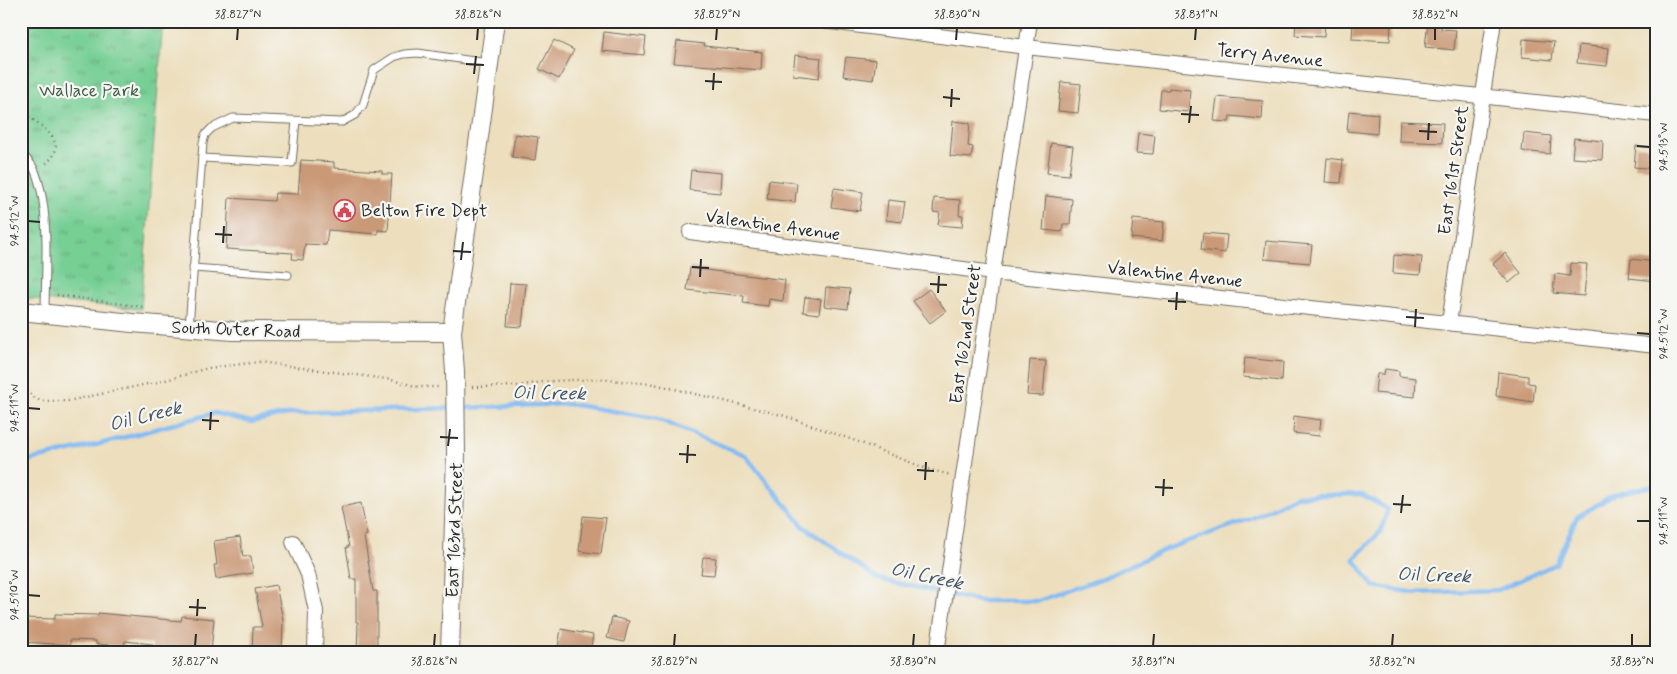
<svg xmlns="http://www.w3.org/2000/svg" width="1677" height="674" font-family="Mynerve,sans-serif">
  <defs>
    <pattern id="park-tufts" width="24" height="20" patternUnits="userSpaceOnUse" patternTransform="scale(1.25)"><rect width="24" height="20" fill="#77cf94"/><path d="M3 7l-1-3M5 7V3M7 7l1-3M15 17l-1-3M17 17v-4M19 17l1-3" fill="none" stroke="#62a879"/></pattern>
  </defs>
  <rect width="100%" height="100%" fill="#f6f6f2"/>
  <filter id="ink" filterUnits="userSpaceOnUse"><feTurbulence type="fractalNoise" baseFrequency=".02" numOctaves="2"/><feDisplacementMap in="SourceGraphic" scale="10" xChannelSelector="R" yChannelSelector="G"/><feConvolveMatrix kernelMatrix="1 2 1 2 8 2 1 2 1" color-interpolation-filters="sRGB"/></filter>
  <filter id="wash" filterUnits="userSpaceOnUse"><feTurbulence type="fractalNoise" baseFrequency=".0096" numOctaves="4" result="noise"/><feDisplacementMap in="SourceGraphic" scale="20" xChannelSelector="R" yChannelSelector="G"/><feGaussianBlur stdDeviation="1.12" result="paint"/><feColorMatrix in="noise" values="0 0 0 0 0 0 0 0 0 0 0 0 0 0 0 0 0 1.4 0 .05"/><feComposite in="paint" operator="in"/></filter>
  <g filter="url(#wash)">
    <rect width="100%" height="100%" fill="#eddfbe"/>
    <polygon fill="url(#park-tufts)" stroke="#517d60" points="21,21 163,21 141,309 21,298"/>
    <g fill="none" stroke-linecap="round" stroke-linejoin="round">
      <g stroke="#83bbf3" stroke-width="4.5">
        <polyline points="460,408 569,404 655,418 745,455 804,527 878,579 979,601 1038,601 1101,579 1169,548 1253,518 1296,496 1361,494 1388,509 1381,531 1354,559 1373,586 1416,593 1498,590 1556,564 1577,517 1615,494 1656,485"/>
        <polyline points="21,462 96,445 215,413 251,422 292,413 452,408"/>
      </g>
    </g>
    <g id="blocks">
      <g fill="#ca9a78">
        <polygon points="1296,21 1325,21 1324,37 1295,35"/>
        <polygon points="1353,21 1391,23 1390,41 1352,39"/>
        <polygon points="1428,21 1442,21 1441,29 1456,30 1454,50 1425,47"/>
        <polygon points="604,32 646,37 644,55 602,51"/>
        <polygon points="1523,39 1554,42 1552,60 1522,57"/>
        <polygon points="554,40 574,50 559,79 539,69"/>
        <polygon points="677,41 705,44 704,46 762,52 761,70 674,63"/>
        <polygon points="1579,45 1609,48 1607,66 1577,63"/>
        <polygon points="795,55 821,58 819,78 793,75"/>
        <polygon points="846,57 876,60 873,80 843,76"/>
        <polygon points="1061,82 1081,84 1078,113 1058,111"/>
        <polygon points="1169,88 1190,90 1188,112 1159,109 1161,90 1169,90"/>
        <polygon points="1217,97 1263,101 1262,119 1230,116 1229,122 1214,121"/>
        <polygon points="1349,111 1378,114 1377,134 1347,131"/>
        <polygon points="953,121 970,123 968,146 973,147 971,158 950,156"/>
        <polygon points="1400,121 1443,123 1442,143 1399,141"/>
        <polygon points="1138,133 1155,135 1153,154 1136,153"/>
        <polygon points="1524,133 1551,136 1550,154 1522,151"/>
        <polygon points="515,134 538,137 535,160 512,157"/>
        <polygon points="1574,138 1603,141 1602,160 1572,158"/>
        <polygon points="1051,143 1073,146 1069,175 1047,173"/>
        <polygon points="1636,146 1656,148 1656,169 1634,167"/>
        <polygon points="1327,158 1343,160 1341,183 1325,182"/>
        <polygon points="301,160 334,162 334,168 382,171 382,174 392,174 388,231 378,230 378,234 328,230 326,245 305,244 303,260 292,259 293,253 226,249 229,198 274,201 275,193 298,194"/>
        <polygon points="691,170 721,173 720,193 689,190"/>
        <polygon points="769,180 797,183 795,202 767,199"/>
        <polygon points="834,188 863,192 860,211 831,207"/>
        <polygon points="1046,196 1072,199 1070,224 1063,224 1062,232 1043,230"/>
        <polygon points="934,198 960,200 959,215 963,215 962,227 938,225 940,213 933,212"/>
        <polygon points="888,200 905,202 902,222 886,220"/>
        <polygon points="1133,219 1164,222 1162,241 1131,238"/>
        <polygon points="1203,233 1227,235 1225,253 1201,250"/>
        <polygon points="1266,241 1312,245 1310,263 1264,259"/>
        <polygon points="1505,253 1521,273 1509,283 1493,264"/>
        <polygon points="1394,255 1422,257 1420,275 1393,273"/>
        <polygon points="1631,259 1656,262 1656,281 1629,278"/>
        <polygon points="1571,263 1587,264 1584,296 1553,293 1555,274 1570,276"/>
        <polygon points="690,268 785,280 783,301 769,299 768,306 743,303 744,296 687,290"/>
        <polygon points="510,283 526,284 522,327 507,326"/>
        <polygon points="826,287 850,289 848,309 824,306"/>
        <polygon points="929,289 946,311 930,323 913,301"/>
        <polygon points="805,297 821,299 819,314 803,312"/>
        <polygon points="1245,358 1283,362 1282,381 1243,377"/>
        <polygon points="1030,360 1046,361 1043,396 1027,395"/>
        <polygon points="1385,369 1399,371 1399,376 1416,378 1415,397 1375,393 1377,374 1384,374"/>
        <polygon points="1498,372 1528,376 1528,383 1535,384 1533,402 1496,396"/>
        <polygon points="1294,416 1321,420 1319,436 1293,433"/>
        <polygon points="361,503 367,535 364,536 373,591 377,591 377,653 357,653 358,622 356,622 356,579 351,579 346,547 349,547 341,507"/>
        <polygon points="583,516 606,518 601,554 579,551"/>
        <polygon points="240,537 243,557 251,556 253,573 216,579 214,565 217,565 214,541"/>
        <polygon points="703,557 716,558 714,575 701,574"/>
        <polygon points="276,585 283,620 282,653 252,653 253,627 262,627 255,589"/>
        <polygon points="98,613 181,621 182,616 214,619 211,653 167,649 167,652 152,650 152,644 125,641 124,646 96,644 96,641 70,640 70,645 21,642 21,618 55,619 55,614 98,615"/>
        <polygon points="612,617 629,621 624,642 607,638"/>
        <polygon points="561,629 593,635 590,653 557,653"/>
      </g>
    </g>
  </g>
  <g filter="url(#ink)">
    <use href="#blocks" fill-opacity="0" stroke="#6f6a5e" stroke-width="1"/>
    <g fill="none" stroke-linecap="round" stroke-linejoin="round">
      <defs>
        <g id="service">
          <path d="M 21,153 C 26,158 33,165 35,171 C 51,210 45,271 45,313"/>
          <polyline points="202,158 292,163 296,121"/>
          <polyline points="193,268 288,275"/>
          <polyline points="189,327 203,143 205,135 212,128 233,118 342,122 355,115 363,105 374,70 394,57 404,54 418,53 488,63"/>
        </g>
        <g id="minor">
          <polyline points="822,21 1026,47 1656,115"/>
          <polyline points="690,232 993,273 1656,346"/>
          <polyline points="1449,323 1494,21"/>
          <polyline points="293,542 308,574 316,611 315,653"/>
          <polyline points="937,653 1030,21"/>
        </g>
        <g id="tertiary">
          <polyline points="21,311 132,323 233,331 452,332"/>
          <polyline points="455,371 452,332 495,21"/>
          <polyline points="450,653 456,454"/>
        </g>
      </defs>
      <use href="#service" stroke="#6f6a5e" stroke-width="9"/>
      <use href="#minor" stroke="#6f6a5e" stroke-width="16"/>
      <use href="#tertiary" stroke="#6f6a5e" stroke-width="20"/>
      <g stroke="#6f6a5e" stroke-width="2.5" stroke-dasharray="1 4" stroke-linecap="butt">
        <path d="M 21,111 C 39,125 74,143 44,165"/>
        <polyline points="21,278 28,291"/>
        <polyline points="57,295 145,307"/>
        <polyline points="26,326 23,366 26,390 33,397 41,401 68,401 166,380 208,368 259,362 387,379 419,387 441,387"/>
        <polyline points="472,387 517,386 550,381 598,379 654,384 782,415 856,441 927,469 951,475"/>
      </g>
      <use href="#service" stroke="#fff" stroke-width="7"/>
      <use href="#minor" stroke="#fff" stroke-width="14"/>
      <use href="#tertiary" stroke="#fff" stroke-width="18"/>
      <defs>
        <polyline id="tertiary-bridge" points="455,371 456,454"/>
      </defs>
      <use href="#tertiary-bridge" stroke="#6f6a5e" stroke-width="20" stroke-linecap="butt"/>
      <use href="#tertiary-bridge" stroke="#fff" stroke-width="18"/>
    </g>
  </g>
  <path fill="none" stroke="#2b2b2b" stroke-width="2" d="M 237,40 L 238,28M 477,40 L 478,28M 716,40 L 717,28M 956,40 L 957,28M 1195,40 L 1196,28M 1435,40 L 1435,28M 466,64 L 484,65M 474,74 L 476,56M 705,81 L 722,82M 713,90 L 714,73M 943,97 L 960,99M 951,107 L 952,89M 1181,114 L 1199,115M 1189,123 L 1191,106M 1419,131 L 1437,132M 1428,140 L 1429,123M 1637,146 L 1650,147M 28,221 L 40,222M 215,234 L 232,235M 223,243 L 224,226M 453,251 L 471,252M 461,260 L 463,242M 692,267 L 709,268M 700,277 L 701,259M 930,284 L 947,285M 938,293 L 939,276M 1168,301 L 1186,302M 1176,310 L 1177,292M 1406,317 L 1424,318M 1415,327 L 1416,309M 1637,333 L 1650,334M 28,408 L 40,409M 202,420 L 219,421M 210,430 L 211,412M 440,437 L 458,438M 448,446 L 450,429M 679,454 L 696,455M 687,463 L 688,445M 917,470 L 934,471M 925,480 L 926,462M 1155,487 L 1173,488M 1163,496 L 1164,479M 1393,504 L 1411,505M 1401,513 L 1403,495M 1637,521 L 1650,521M 28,595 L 40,596M 189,607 L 206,608M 197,616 L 198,599M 195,646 L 196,634M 434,646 L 435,634M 674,646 L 675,634M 913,646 L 914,634M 1153,646 L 1154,634M 1392,646 L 1393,634M 1632,646 L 1632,634"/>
  <defs>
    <symbol id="civic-ring" viewBox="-11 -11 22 22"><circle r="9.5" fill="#f6f6f2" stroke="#d1495b" stroke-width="1.5"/><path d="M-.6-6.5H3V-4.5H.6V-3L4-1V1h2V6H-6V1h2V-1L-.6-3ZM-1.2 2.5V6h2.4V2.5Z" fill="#d1495b"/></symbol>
  </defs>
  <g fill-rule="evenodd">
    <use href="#civic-ring" x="332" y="198" width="25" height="25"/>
  </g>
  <g text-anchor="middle" stroke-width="4.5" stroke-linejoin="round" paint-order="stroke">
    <g font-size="18" fill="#2b2b2b" stroke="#f6f6f2">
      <text transform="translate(1270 55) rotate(6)" y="6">Terry Avenue</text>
      <text transform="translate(1453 170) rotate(-82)" y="6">East 161st Street</text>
      <text transform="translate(773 225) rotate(8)" y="6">Valentine Avenue</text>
      <text transform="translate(1175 274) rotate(6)" y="6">Valentine Avenue</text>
      <text transform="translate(236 329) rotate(2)" y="6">South Outer Road</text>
      <text transform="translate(965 334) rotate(-82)" y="6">East 162nd Street</text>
      <text transform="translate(454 530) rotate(-88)" y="6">East 163rd Street</text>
    </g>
    <g font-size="18" fill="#425c4a" stroke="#f6f6f2">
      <text x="89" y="96">Wallace Park</text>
    </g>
    <g font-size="18" fill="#2b2b2b" stroke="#f6f6f2" text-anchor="start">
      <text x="361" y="216">Belton Fire Dept</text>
    </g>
    <g font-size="19" font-style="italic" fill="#455667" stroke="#f6f6f2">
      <text transform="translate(549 392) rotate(1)" y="7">Oil Creek</text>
      <text transform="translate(145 415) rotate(-14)" y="7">Oil Creek</text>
      <text transform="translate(1434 574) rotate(2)" y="7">Oil Creek</text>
      <text transform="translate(927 575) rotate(12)" y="7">Oil Creek</text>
    </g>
  </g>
  <rect width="1677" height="674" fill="none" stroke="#f6f6f2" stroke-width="55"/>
  <rect x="28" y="28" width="1622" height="618" fill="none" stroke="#2b2b2b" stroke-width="2"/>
  <g font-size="12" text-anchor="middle" fill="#2b2b2b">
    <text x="238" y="18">38.827°N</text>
    <text x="478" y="18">38.828°N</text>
    <text x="717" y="18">38.829°N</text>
    <text x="957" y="18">38.830°N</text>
    <text x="1196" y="18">38.831°N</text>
    <text x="1435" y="18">38.832°N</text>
    <text transform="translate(1663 147) rotate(-90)" y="4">94.513°W</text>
    <text transform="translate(14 221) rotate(-90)" y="4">94.512°W</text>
    <text transform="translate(1663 334) rotate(-90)" y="4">94.512°W</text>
    <text transform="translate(14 408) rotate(-90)" y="4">94.511°W</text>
    <text transform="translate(1663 521) rotate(-90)" y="4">94.511°W</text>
    <text transform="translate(14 595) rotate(-90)" y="4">94.510°W</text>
    <text x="195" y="665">38.827°N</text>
    <text x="434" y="665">38.828°N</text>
    <text x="674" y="665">38.829°N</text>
    <text x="913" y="665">38.830°N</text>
    <text x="1153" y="665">38.831°N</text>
    <text x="1392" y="665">38.832°N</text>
    <text x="1632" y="665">38.833°N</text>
  </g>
</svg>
